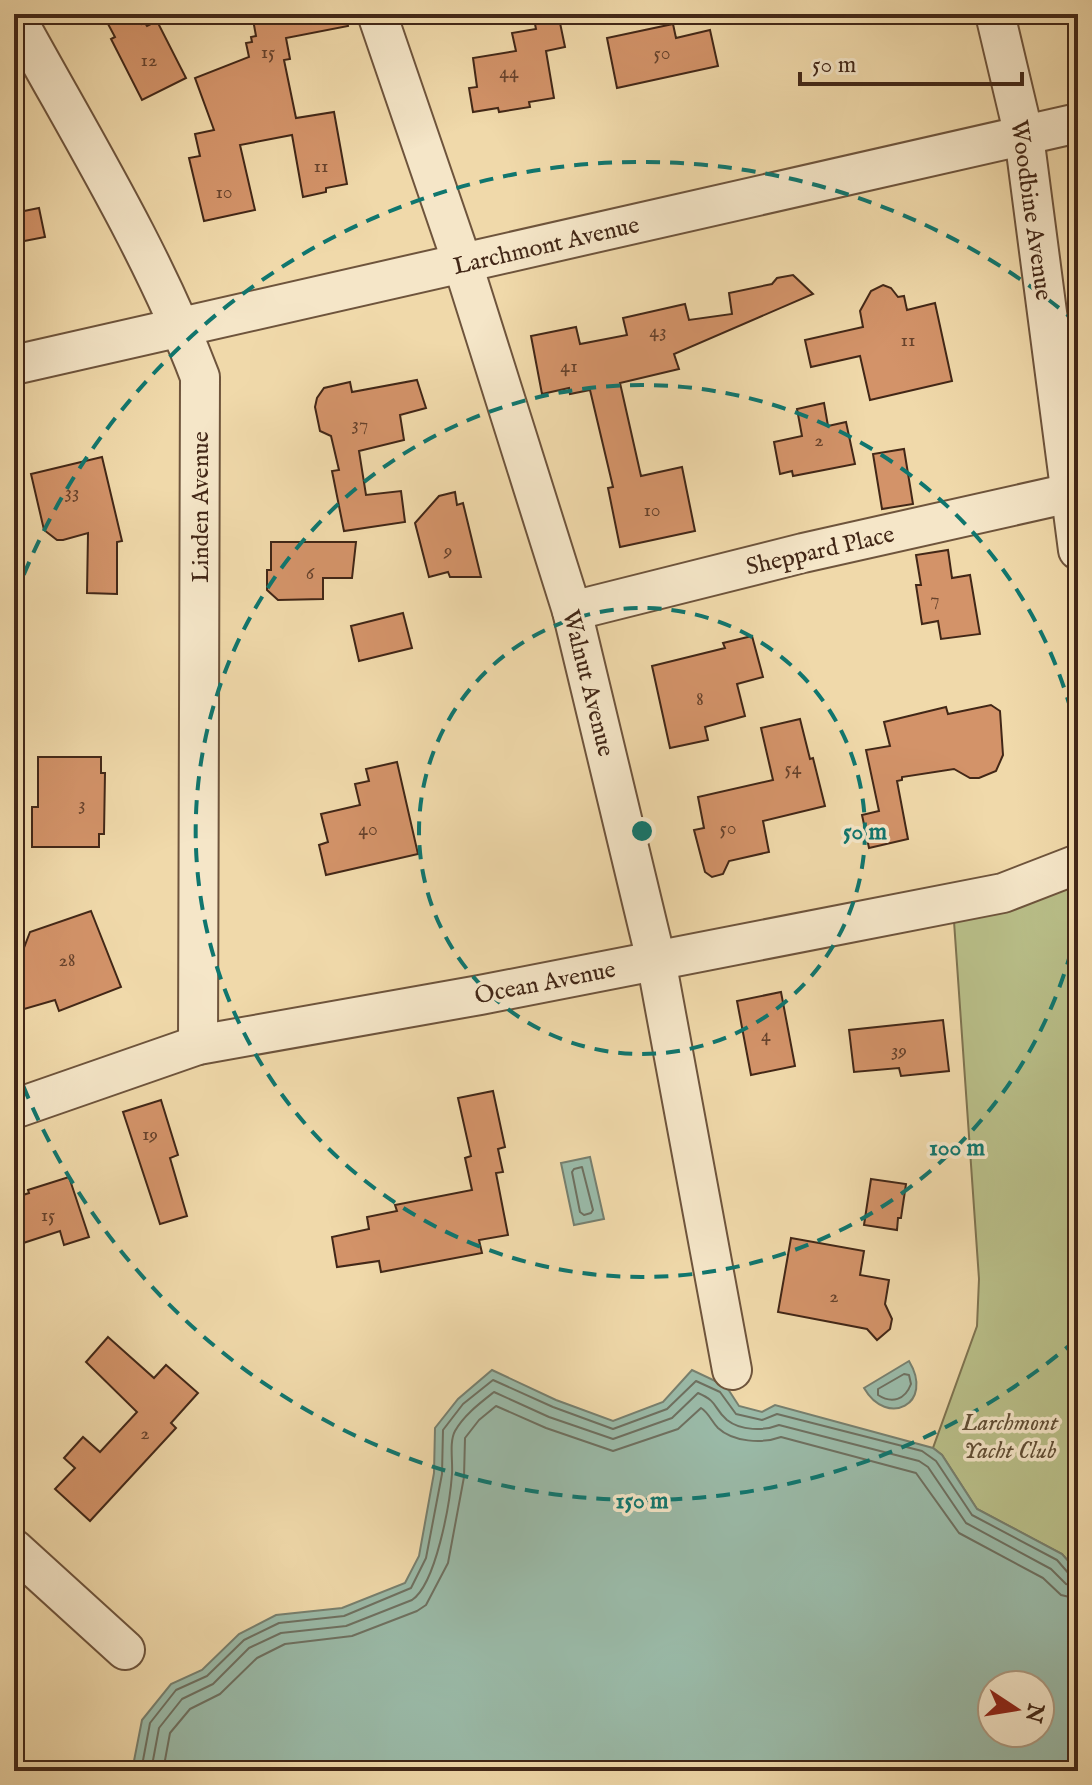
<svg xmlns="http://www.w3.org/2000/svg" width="1092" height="1785" font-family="'IM FELL English',serif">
  <rect width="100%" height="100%" fill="#f0d9aa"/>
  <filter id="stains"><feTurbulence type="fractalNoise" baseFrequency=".0025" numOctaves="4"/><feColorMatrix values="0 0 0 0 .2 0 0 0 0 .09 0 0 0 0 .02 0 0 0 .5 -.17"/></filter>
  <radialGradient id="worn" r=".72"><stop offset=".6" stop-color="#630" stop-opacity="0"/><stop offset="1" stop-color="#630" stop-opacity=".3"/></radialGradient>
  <polygon fill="#b9bf89" stroke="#7e7350" stroke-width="2" points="1078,868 1078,1572 1062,1554 977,1509 942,1455 933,1448 977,1326 979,1279 953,907"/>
  <g fill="#9abaa8" stroke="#777f6e" stroke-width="2" fill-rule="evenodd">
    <polygon points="590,1157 604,1219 574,1225 561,1163"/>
    <path d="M 909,1361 C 935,1404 887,1428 864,1388 Z"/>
    <path d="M 492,1370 L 556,1400 L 613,1421 L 663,1402 L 692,1370 L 726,1386 L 739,1406 L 762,1412 L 775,1405 L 933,1448 L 942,1455 L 977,1509 L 1062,1554 L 1078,1572 L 1078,1771 L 132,1771 L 142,1720 L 171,1684 L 202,1670 L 239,1634 L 276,1615 L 342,1608 L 405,1583 L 419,1556 L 434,1473 L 435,1428 L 458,1399 ZM 992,1685 L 1040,1685 L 1040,1733 L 992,1733 Z"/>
  </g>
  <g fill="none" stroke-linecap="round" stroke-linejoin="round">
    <g stroke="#6e7060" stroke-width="2">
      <polygon points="582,1167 593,1210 591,1213 584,1215 580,1212 572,1172 574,1169"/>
      <path d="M 904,1374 L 909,1375 L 911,1384 C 905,1400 892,1404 878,1395 L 878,1389 Z"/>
      <polyline points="141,1771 150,1723 176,1690 207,1676 244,1640 279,1623 344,1616 411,1588 426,1558 442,1474 443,1430 463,1404 493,1380 553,1407 613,1429 667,1409 696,1381 720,1392 736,1414 762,1420 777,1414 922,1451 936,1461 972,1515 1057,1560 1070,1575 1078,1577"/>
      <path d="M 151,1771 L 159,1728 L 182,1699 L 213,1684 L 249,1648 L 281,1633 L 346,1626 L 412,1600 C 436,1584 450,1503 452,1474 C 453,1461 449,1442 455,1431 C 464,1415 480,1403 494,1392 L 549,1417 L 613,1439 L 672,1418 L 698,1393 C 719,1402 713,1408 727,1420 C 741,1431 764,1431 779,1425 L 919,1461 L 928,1467 L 966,1523 L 1051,1569 L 1066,1584 L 1078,1587"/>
      <path d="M 163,1771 L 170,1733 L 190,1709 L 220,1694 L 257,1658 L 285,1644 L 352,1636 L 417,1611 L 426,1605 L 448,1563 L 464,1477 L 465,1438 L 479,1420 L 496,1406 L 546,1428 L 613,1451 L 678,1429 L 701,1408 C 709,1413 711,1421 718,1428 C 733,1442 762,1444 781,1437 L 916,1473 L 959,1533 L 1043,1578 L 1061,1595 L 1078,1599"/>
    </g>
  </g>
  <g fill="#d39369" stroke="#422717" stroke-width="2">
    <polygon points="127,14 137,14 142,24 145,23 147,26 157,21 186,78 142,100 111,39 115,37 108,24"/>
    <polygon points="252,14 346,14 348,26 286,38 290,59 284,60 296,118 334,112 347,184 326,188 326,192 303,197 292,135 240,145 255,210 204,221 189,158 200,156 195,134 214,130 195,78 249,57 246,43 252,42 251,37 256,36"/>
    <polygon points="559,18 565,47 546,51 554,98 529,102 530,107 499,112 498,108 473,112 469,88 477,87 473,58 516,51 512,33 536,29 535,24"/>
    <polygon points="673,24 676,38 710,30 718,66 617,88 607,38"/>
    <polygon points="39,208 45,237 14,243 14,213"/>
    <polygon points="793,275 813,294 674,354 679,369 620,383 641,476 682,467 695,531 620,547 608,488 613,487 590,390 570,394 569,388 542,394 531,336 576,327 580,344 627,335 623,318 685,304 689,320 732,314 729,293 772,284 777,278"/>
    <polygon points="883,285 891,288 898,297 904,296 907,310 935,303 952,381 870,400 860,356 811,367 805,340 863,327 860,311 871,291"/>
    <polygon points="417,380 426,408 400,415 404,440 359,451 366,495 401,491 405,522 344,531 332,471 339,470 331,436 320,431 315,407 317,398 324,388 350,382 352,392"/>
    <polygon points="824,403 828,426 846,422 855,464 793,476 792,471 780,474 774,442 802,436 797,409"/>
    <polygon points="904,449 913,504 882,509 873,454"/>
    <polygon points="102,457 122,541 117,542 117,594 87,593 88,533 63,540 57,540 44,530 31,474"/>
    <polygon points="455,492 457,505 463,503 481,577 450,577 448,572 429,577 415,523 439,496"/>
    <polygon points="271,542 356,542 352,578 323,578 323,599 278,600 267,590 267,570 271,570"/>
    <polygon points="948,550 952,578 970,575 980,634 941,639 938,621 922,624 916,585 921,585 916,555"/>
    <polygon points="403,613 412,648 359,661 351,626"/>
    <polygon points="752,636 763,677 737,684 745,716 705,727 708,740 670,748 652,666 725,648 723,643"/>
    <polygon points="991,705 1000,711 1003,755 996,771 979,778 970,778 954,769 902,777 902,780 897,781 908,839 869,848 862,815 879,811 866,750 890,746 884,722 946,707 948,714"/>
    <polygon points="800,719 810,759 813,758 825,806 763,821 769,852 729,861 723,874 712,877 705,872 694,830 704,828 698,797 773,780 761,728"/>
    <polygon points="38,757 101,757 101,773 105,773 104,834 99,834 99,847 32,847 32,807 38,807"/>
    <polygon points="397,762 418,854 326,875 319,845 328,842 321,814 360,805 355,784 369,781 366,769"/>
    <polygon points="91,911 121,987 59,1011 55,1000 14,1012 14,974 30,932"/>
    <polygon points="781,992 795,1066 751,1075 737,1001"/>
    <polygon points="943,1020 949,1071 901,1076 899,1068 854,1072 849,1030"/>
    <polygon points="493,1091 505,1147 498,1149 503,1172 496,1173 508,1235 479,1240 482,1253 381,1272 379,1261 337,1267 332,1237 369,1229 367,1217 397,1211 395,1205 472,1190 465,1158 471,1156 458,1098"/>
    <polygon points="161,1100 178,1155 170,1158 187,1216 160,1224 123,1112"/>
    <polygon points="69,1177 89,1237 64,1245 60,1231 14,1246 14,1198 29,1193 28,1190"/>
    <polygon points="871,1179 906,1184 901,1218 898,1218 897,1230 864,1225"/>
    <polygon points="791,1238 864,1251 860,1275 889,1280 885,1304 892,1319 890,1329 877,1340 867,1329 778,1312"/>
    <polygon points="108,1337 154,1378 166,1365 198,1393 171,1423 176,1428 90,1521 55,1489 75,1468 64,1458 83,1437 100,1452 137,1412 86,1362"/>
  </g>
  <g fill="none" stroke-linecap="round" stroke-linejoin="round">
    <defs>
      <g id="minor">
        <path d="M 14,14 C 79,133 152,250 200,377 L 198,1045"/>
        <polyline points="377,14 463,265 572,611 656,960 732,1370"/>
        <polyline points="995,14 1024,136 1078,550"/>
        <polyline points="14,365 1078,123"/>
        <polyline points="572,611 803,553 1070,493"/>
        <polyline points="14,1109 198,1045 480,995 1003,893 1078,864"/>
        <polyline points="14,1549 125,1650"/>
      </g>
    </defs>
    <use href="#minor" stroke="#6e543c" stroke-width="42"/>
    <use href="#minor" stroke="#f5e6c8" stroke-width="38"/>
  </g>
  <g fill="none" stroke="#0f766e" stroke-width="4" stroke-dasharray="14 10">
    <circle cx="642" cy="831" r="223"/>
    <path d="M1077 928A446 446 0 1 1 1077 734"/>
    <path d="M1076 1340A669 669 0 0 1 15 1065M15 597A669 669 0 0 1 1076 322"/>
  </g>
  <g text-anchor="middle" stroke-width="7" stroke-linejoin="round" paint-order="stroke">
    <g font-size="20" fill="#66422c">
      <text x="268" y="58">15</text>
      <text x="662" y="59">50</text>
      <text x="149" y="66">12</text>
      <text x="509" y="78">44</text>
      <text x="321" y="172">11</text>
      <text x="224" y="198">10</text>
      <text x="658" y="337">43</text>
      <text x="908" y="346">11</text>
      <text x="569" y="372">41</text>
      <text x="360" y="430">37</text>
      <text x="819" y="446">2</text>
      <text x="72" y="498">33</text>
      <text x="652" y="516">10</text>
      <text x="448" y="556">9</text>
      <text x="310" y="579">6</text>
      <text x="935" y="605">7</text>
      <text x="700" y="705">8</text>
      <text x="793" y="774">54</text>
      <text x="82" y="810">3</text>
      <text x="728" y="834">50</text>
      <text x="368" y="835">40</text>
      <text x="67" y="966">28</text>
      <text x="766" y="1041">4</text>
      <text x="899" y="1056">39</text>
      <text x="150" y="1140">19</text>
      <text x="48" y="1221">15</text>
      <text x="834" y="1302">2</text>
      <text x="145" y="1439">2</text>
    </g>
    <g font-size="24" fill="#422717" stroke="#f5e6c8">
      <text transform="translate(1032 210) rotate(82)" y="8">Woodbine Avenue</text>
      <text transform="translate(546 245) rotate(-13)" y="8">Larchmont Avenue</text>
      <text transform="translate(200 507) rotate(-90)" y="8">Linden Avenue</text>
      <text transform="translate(820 550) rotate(-13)" y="8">Sheppard Place</text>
      <text transform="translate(589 683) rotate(76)" y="8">Walnut Avenue</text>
      <text transform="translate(545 982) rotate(-11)" y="8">Ocean Avenue</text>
    </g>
    <g font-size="24" font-style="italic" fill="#604d34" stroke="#f5e6c8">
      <text x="1010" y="1430">Larchmont<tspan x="1010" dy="28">Yacht Club</tspan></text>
    </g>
  </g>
  <circle cx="642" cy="831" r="12" fill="#0f766e" stroke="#f5e6c8" stroke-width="4"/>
  <g font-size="24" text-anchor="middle" font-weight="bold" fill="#0f766e" stroke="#f5e6c8" stroke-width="7" stroke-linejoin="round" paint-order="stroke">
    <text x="865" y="839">50 m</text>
    <text x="957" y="1155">100 m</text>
    <text x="642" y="1508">150 m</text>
  </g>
  <rect width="1092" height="1785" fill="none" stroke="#f0d9aa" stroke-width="48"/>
  <rect x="16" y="16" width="1060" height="1753" fill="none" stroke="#422717" stroke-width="4"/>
  <rect x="24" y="24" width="1044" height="1737" fill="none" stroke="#422717" stroke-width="2"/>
  <g transform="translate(1016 1709) rotate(102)"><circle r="38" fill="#f5e6c8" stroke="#ad9a81" stroke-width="2"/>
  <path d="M0-6L14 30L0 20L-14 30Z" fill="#8f2418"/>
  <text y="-12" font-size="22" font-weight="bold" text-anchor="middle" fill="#422717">N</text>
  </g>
  <path d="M800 72v12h222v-12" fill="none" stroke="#422717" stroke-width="4"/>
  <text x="812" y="72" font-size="24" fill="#422717" stroke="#f5e6c8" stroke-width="6" paint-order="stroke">50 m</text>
  <rect width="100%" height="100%" filter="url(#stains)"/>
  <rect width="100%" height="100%" fill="url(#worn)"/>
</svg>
